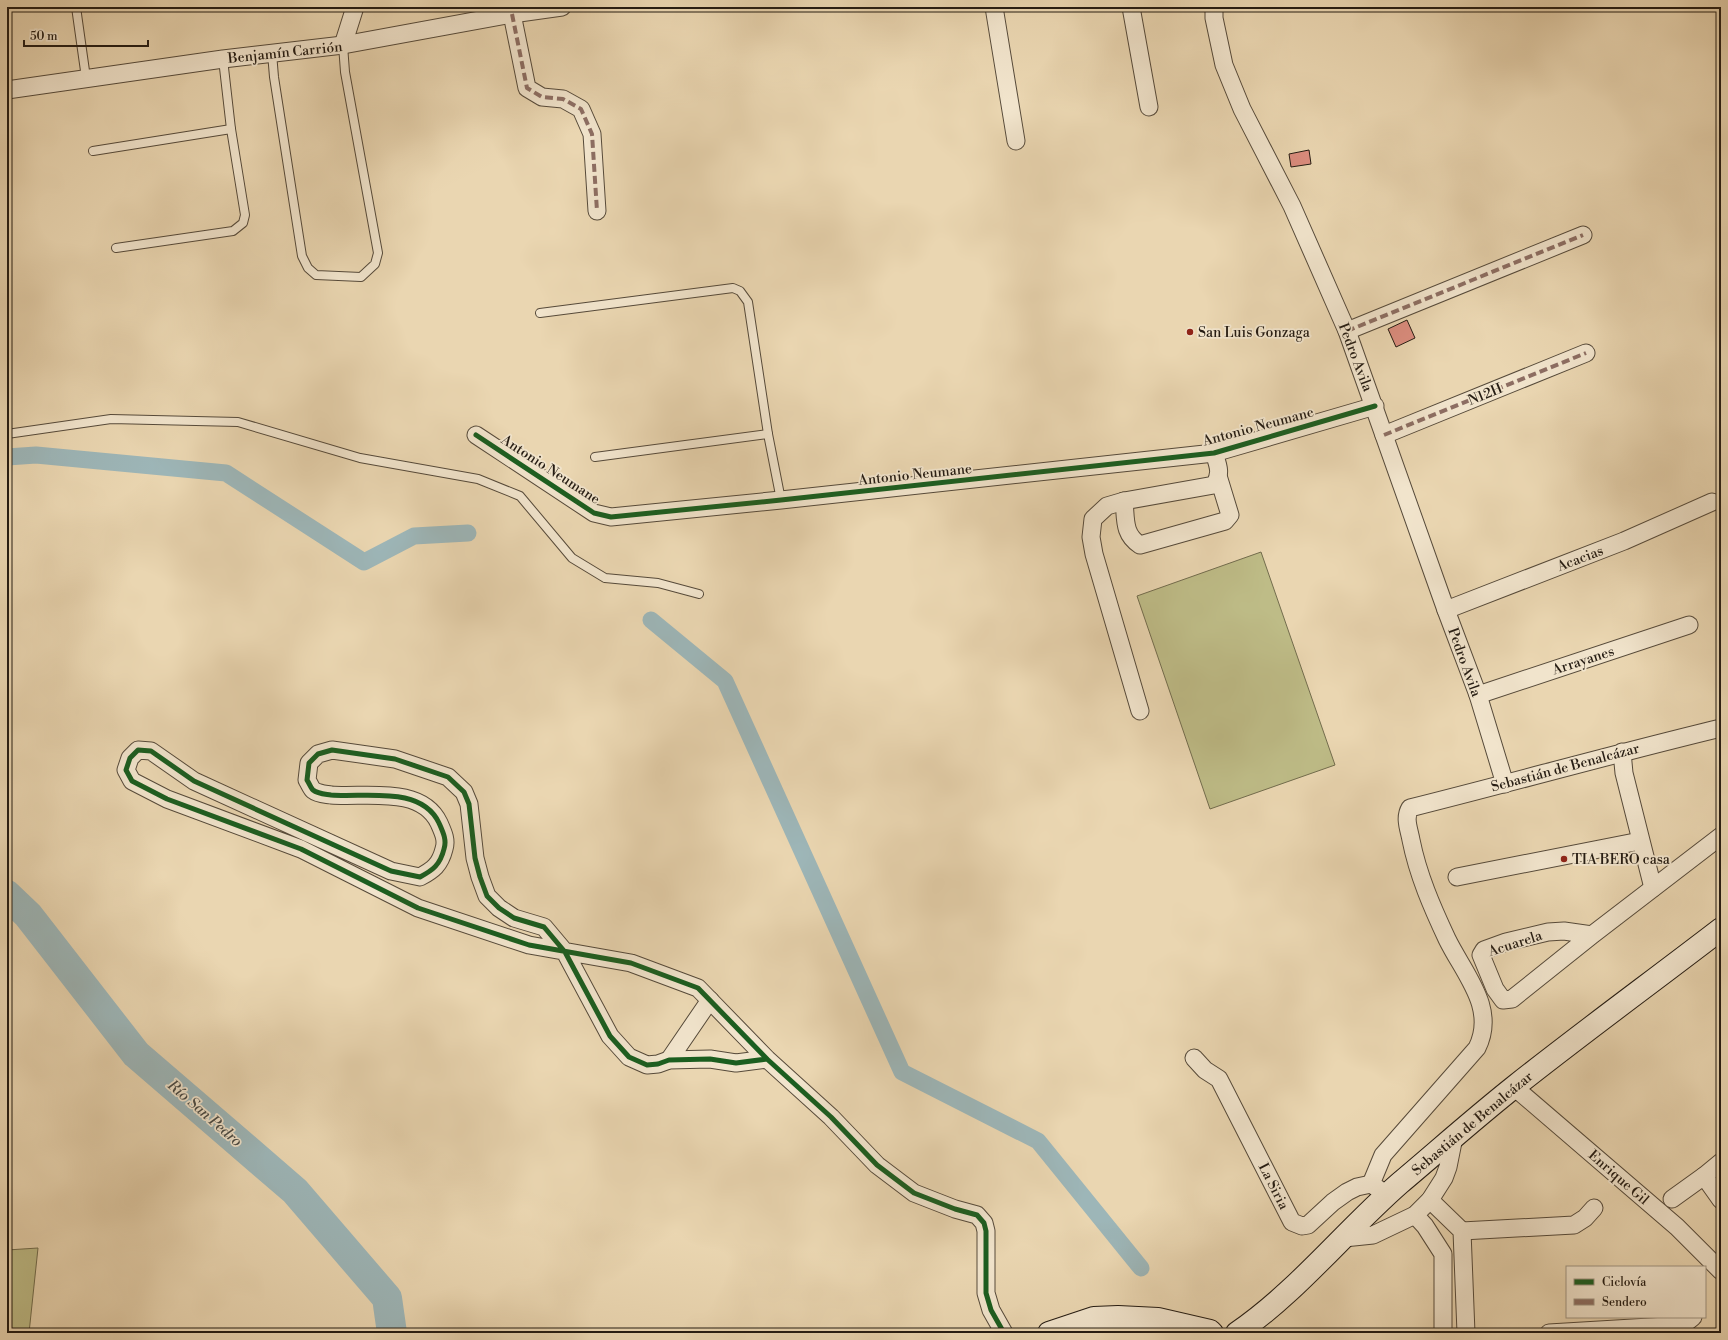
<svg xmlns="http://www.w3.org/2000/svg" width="1728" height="1340" font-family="'Libre Bodoni',serif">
  <rect width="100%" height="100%" fill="#ead6b1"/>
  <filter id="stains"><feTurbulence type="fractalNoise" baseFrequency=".005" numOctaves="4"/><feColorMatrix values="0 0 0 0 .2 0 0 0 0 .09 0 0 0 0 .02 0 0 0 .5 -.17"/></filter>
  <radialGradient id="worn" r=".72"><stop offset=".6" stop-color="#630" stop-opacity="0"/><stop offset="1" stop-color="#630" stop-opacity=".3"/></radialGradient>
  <g fill="#bebc87" stroke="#726c4d">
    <polygon points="1261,552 1335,765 1210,809 1137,596"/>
    <polygon points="38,1248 29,1333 7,1333 7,1250"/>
  </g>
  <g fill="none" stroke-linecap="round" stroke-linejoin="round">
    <g stroke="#9db6b8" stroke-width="17">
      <polyline points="7,457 36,455 226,473 364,562 414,536 468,533"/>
      <polyline points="651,620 725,681 902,1072 1038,1141 1141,1268"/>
    </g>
    <polyline stroke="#9db6b8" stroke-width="30" points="7,895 28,915 136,1054 295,1191 387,1298 392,1333"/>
  </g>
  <g fill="#dc8d7f" stroke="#251c13">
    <polygon points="1309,150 1311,164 1291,167 1289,154"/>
    <polygon points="1407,320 1415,338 1396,347 1388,329"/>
  </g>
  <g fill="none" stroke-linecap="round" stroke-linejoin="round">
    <defs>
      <g id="service">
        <polyline points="76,7 86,78"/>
        <polyline points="272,53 274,77 302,256 308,268 316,275 361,277 375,264 378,253 345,72 343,45"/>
        <polyline points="93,151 231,129"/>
        <polyline points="116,248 233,231 243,223 245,215 231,129 223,59"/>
        <polyline points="540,313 733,288 740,291 748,302 768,434 781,500"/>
        <polyline points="7,434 111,419 238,422 360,458 478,479 520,496 572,558 605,578 658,583 699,594"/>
        <polyline points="595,457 768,434"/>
      </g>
      <g id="minor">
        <polyline points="994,7 1016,141"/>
        <polyline points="1131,7 1149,107"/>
        <polyline points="1214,7 1214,18 1224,65 1242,109 1292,206 1347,331 1446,610 1478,695 1505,784"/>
        <polyline points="512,14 527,88 542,97 563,99 581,109 592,134 597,211"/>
        <polyline points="343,45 355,7"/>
        <polyline points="7,90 223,59 343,45 512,14 562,7"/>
        <polyline points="1347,331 1583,235"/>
        <polyline points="476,435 594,513 611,517 781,500 1214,453 1375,406"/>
        <polyline points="1384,435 1586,353"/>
        <path d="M 1124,501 C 1126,519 1123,534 1140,545 L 1225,521 L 1230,515 L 1219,479"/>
        <polyline points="1446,610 1624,541 1712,502"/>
        <polyline points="1478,695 1689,625"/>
        <path d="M 1140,711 L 1094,554 L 1091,537 L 1093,519 L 1107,506 L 1124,501 L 1214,485 C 1222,474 1218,465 1214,453"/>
        <polyline points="1622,752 1624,773 1653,888"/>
        <polyline points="1457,877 1640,841"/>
        <polyline points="1592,935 1564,931 1548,932 1506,942 1484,950 1481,955 1495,989 1503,1000 1512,999 1592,935 1721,836"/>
        <polyline points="1194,1058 1205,1070 1219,1079 1292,1222 1302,1226 1308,1225 1333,1202 1347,1192 1357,1187 1371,1184 1380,1190"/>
        <path d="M 767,1059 L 736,1063 L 710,1059 L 669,1060 L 658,1064 L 647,1065 L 629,1057 L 610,1036 L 565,952 L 544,927 L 514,918 L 499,908 L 487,896 L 480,877 L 475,858 L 469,804 L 464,792 L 448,777 L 395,759 L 332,750 L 318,754 L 309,763 L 307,780 C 309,783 311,788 313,790 C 318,794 325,794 331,795 C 364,798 421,785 439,823 C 443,832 447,840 444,849 C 440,865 433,870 420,877 L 391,871 L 194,781 L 151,751 L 138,750 L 130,758 L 126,770 L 132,781 L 167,799 L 301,849 L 418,908 L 529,945 L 631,963 L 698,988 L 767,1059 L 831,1117 L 877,1165 L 914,1193 L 955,1209 L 977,1215 L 984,1223 L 986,1231 L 986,1293 L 991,1310 L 1004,1333"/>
        <polyline points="669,1060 710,1000"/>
        <polyline points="1514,1087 1677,1227 1721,1271"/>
        <polyline points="1721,1162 1704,1176 1721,1200"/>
        <path d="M 1371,1184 L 1383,1155 L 1477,1048 C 1497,1008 1464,974 1447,939 C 1432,907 1418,875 1411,840 C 1409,829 1404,818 1410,808 C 1514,782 1617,753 1721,728"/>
        <polyline points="1672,1199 1704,1176"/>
        <polyline points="1430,1200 1462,1231 1466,1333"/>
        <polyline points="1415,1215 1425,1226 1443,1254 1443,1333"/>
        <polyline points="1462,1231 1574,1225 1585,1218 1594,1208"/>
        <polyline points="1344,1238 1373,1235 1415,1215 1430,1200 1444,1178 1448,1167 1454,1137"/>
        <polyline points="1549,1333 1683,1325 1693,1317"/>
      </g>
      <g id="secondary">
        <polyline points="1049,1333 1094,1318 1118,1317 1158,1319 1210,1331 1212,1333"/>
        <path d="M 1237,1333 C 1298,1291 1344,1232 1400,1183 C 1438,1151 1475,1118 1514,1087 C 1582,1033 1652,982 1721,929"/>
      </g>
    </defs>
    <use href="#service" stroke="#564a3a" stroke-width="10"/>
    <use href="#minor" stroke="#564a3a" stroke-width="19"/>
    <use href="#secondary" stroke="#251c13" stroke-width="24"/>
    <use href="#service" stroke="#f1e4cc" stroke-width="8"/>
    <use href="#minor" stroke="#f1e4cc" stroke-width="17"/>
    <use href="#secondary" stroke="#f1e4cc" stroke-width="22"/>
    <g stroke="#8d6e63" stroke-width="4" stroke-dasharray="8 4" stroke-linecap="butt">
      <polyline points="512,14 527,88 542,97 563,99 581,109 592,134 597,211"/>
      <polyline points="1347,331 1583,235"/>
      <polyline points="1384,435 1586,353"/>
    </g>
    <defs>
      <g id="cycleway">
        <polyline points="476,435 594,513 611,517 781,500 1214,453 1375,406"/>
        <path d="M 767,1059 L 736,1063 L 710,1059 L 669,1060 L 658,1064 L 647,1065 L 629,1057 L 610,1036 L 565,952 L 544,927 L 514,918 L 499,908 L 487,896 L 480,877 L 475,858 L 469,804 L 464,792 L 448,777 L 395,759 L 332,750 L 318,754 L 309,763 L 307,780 C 309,783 311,788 313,790 C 318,794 325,794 331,795 C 364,798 421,785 439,823 C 443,832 447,840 444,849 C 440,865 433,870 420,877 L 391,871 L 194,781 L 151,751 L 138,750 L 130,758 L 126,770 L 132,781 L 167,799 L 301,849 L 418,908 L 529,945 L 631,963 L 698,988 L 767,1059 L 831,1117 L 877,1165 L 914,1193 L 955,1209 L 977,1215 L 984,1223 L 986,1231 L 986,1293 L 991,1310 L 1004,1333"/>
      </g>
    </defs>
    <use href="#cycleway" stroke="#f1e4cc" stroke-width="8"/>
    <use href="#cycleway" stroke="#1b5e20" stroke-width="5"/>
  </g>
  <g fill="#8f2418" stroke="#f1e4cc" stroke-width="1.5">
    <circle cx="1190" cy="332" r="4"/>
    <circle cx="1564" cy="859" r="4"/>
  </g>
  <g text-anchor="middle" stroke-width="3.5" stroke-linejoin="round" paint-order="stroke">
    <g font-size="14" fill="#251c13" stroke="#f1e4cc">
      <text transform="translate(285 52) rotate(-6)" y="5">Benjamín Carrión</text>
      <text transform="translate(1356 357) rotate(69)" y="5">Pedro Avila</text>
      <text transform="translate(1485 394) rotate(-22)" y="5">N12H</text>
      <text transform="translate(1258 426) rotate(-15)" y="5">Antonio Neumane</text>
      <text transform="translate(551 469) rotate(33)" y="5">Antonio Neumane</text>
      <text transform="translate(915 474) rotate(-6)" y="5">Antonio Neumane</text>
      <text transform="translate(1580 558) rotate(-21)" y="5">Acacias</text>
      <text transform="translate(1583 660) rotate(-18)" y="5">Arrayanes</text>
      <text transform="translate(1465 662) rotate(70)" y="5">Pedro Avila</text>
      <text transform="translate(1565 767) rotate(-15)" y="5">Sebastián de Benalcázar</text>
      <text transform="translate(1515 943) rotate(-18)" y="5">Acuarela</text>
      <text transform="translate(1472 1123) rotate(-40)" y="5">Sebastián de Benalcázar</text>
      <text transform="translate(1619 1177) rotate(41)" y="5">Enrique Gil</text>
      <text transform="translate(1274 1186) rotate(63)" y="5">La Siria</text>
    </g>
    <g font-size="14" fill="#251c13" stroke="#f1e4cc" text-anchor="start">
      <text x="1198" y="337">San Luis Gonzaga</text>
      <text x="1572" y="864">TIA BERO casa</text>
    </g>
    <g font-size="15" font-style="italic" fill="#494a45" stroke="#f1e4cc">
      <text transform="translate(205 1113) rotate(41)" y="5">Río San Pedro</text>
    </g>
  </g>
  <rect width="1728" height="1340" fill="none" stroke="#ead6b1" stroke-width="24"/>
  <rect x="8" y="8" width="1712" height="1324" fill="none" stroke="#251c13" stroke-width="2"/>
  <rect x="12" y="12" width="1704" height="1316" fill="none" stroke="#251c13"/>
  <rect x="1566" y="1266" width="140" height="52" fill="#f1e4cc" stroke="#9f9482"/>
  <rect x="1574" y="1279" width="20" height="6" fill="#1b5e20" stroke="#9f9482"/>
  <text x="1602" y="1286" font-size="12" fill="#251c13">Ciclovía</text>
  <rect x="1574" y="1299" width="20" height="6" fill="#8d6e63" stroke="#9f9482"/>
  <text x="1602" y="1306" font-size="12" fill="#251c13">Sendero</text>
  <path d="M24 40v6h124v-6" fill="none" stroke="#251c13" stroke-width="2"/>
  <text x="30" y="40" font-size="12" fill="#251c13" stroke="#f1e4cc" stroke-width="3" paint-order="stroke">50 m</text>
  <rect width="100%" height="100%" filter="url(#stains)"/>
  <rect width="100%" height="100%" fill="url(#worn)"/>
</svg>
